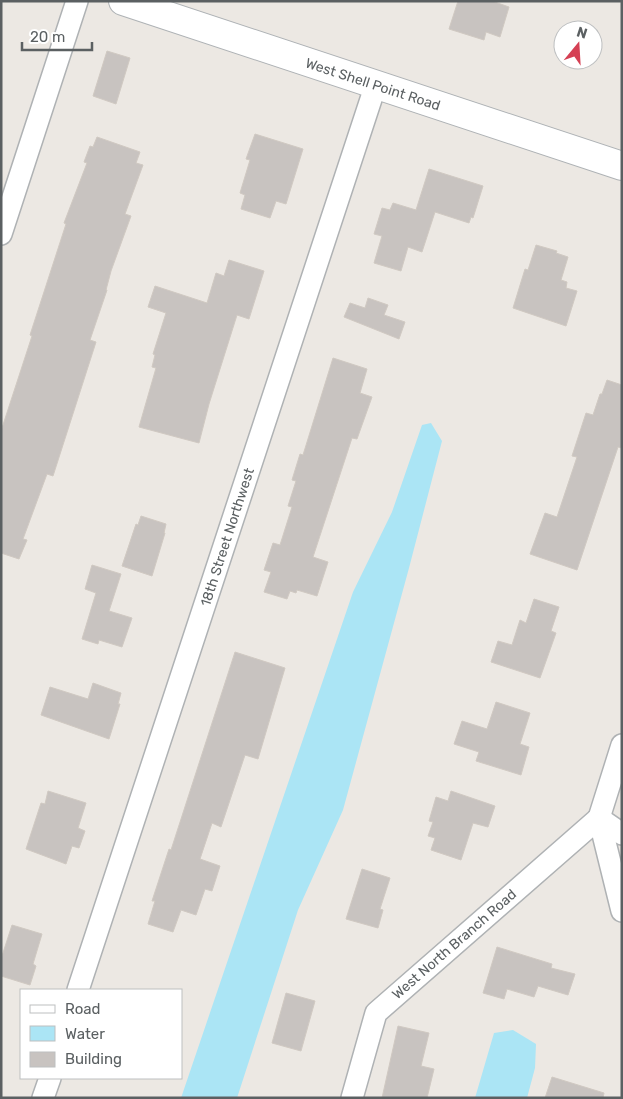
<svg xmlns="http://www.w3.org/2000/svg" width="623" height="1099" font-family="Rubik,sans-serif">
  <rect width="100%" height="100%" fill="#ece8e3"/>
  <g fill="#abe5f5">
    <polygon points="431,423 442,441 409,568 343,810 298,910 237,1098 181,1098 353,592 392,512 422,425"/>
    <polygon points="513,1030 536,1044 535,1068 527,1098 475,1098 494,1033"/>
  </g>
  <g fill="#c8c3c0" stroke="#d0c9c2">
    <polygon points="458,1 492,1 509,7 500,37 486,32 484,40 449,29"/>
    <polygon points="107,51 130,58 116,104 93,96"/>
    <polygon points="255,134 303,149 286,204 276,201 270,218 241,209 245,195 240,193 250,160 246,159"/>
    <polygon points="97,137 140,152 136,163 143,165 125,214 131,216 111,271 106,290 107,290 90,340 96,342 53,476 47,474 23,539 27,540 19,559 1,553 1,431 32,336 30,335 66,224 64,223 87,163 84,162 90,146 93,147"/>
    <polygon points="429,169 483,186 473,218 471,217 469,223 435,212 422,252 408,247 401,271 374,263 382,236 374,234 382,208 390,210 393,203 416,210"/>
    <polygon points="536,245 557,251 556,253 568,257 561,280 567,282 566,288 577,291 566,326 513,308 525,269 528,270"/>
    <polygon points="229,260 264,271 249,319 237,315 209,404 199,443 139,427 156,368 152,367 155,355 153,354 166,313 148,307 155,286 207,303 216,273 224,276"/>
    <polygon points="368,298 388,305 384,315 405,322 399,339 344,317 350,303 365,308"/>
    <polygon points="333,358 367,369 360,393 372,397 357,439 352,438 313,557 328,562 317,596 297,590 296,593 290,591 287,599 264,592 271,572 264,570 273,543 280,545 292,507 288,506 296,481 292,480 300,454 303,455"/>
    <polygon points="607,380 622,385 622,448 618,447 577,570 530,554 545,513 557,517 577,457 572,456 586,413 593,415 600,394 602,394"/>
    <polygon points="141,516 166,524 164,533 165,533 152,576 122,566 136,524 138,525"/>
    <polygon points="92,565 121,574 109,611 132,618 122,647 99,640 98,644 82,639 96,593 85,589"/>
    <polygon points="534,599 559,607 551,631 556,633 540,678 491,662 498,641 512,645 520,620 526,623"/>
    <polygon points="235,652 285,668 258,759 245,755 221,827 212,823 200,859 220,866 212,891 205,889 196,915 181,910 173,932 148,924 155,901 152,901 169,849 171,850"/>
    <polygon points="93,683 121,693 118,704 120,704 109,739 41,715 50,687 88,699"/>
    <polygon points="496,702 530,713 520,744 529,747 521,775 476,761 479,752 454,744 462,721 487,729"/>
    <polygon points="48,791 86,803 78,828 85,831 79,848 72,846 66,864 26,849 41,803 45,804"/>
    <polygon points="451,791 495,806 488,827 473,823 461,860 431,850 435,838 428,836 433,822 429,821 436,797 448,801"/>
    <polygon points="362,869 390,878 380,909 383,910 378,928 346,919"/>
    <polygon points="12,925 42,934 33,964 36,966 30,985 1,976 1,959"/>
    <polygon points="497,947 552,964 551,968 575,974 568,995 538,986 534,997 507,989 504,999 483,993"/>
    <polygon points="286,993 315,1001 301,1051 272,1043"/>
    <polygon points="398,1026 429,1033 421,1066 434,1069 427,1098 382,1098"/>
    <polygon points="552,1077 604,1093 603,1098 545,1098"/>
  </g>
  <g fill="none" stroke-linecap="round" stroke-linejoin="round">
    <defs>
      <g id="street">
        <polyline points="1,234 77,1"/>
        <polyline points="599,818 622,911"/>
        <polyline points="599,818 622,745"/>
        <polyline points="599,818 622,834"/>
        <polyline points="78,990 376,84"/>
        <polyline points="43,1098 50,1078"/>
        <polyline points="352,1098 376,1013 599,818"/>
      </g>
      <polyline id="secondary" points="123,1 622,166"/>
    </defs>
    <use href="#street" stroke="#afb2b4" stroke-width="24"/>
    <use href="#secondary" stroke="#aeb2b5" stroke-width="30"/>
    <use href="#street" stroke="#fff" stroke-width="21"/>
    <use href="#secondary" stroke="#fff" stroke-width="28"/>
  </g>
  <g text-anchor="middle" stroke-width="4" stroke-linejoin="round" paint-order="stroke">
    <g font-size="14" fill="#5b6062" stroke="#fff">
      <text transform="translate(373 84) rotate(18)" y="5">West Shell Point Road</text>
      <text transform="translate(227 537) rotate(-72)" y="5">18th Street Northwest</text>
      <text transform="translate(454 944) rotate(-41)" y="5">West North Branch Road</text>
    </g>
  </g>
  <rect width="623" height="1099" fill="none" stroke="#5b6062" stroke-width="5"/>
  <rect x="20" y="989" width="162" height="90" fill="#ffffff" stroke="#bdbfc0"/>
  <rect x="30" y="1005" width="25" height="8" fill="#ffffff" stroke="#bdbfc0"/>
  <text x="65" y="1014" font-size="15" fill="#5b6062">Road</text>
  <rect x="30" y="1026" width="25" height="15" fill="#abe5f5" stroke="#bdbfc0"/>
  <text x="65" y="1039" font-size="15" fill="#5b6062">Water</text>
  <rect x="30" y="1052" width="25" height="15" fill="#c8c3c0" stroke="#bdbfc0"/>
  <text x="65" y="1064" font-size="15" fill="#5b6062">Building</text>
  <g transform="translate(578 45) rotate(18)"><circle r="24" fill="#ffffff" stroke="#bdbfc0"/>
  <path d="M0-4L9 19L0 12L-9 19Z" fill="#d54054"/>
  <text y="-8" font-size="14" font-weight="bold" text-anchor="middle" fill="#5b6062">N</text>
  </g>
  <path d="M22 42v8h70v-8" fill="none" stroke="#5b6062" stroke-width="2.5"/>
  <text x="30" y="42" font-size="15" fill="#5b6062" stroke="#ffffff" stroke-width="4" paint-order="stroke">20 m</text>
</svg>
